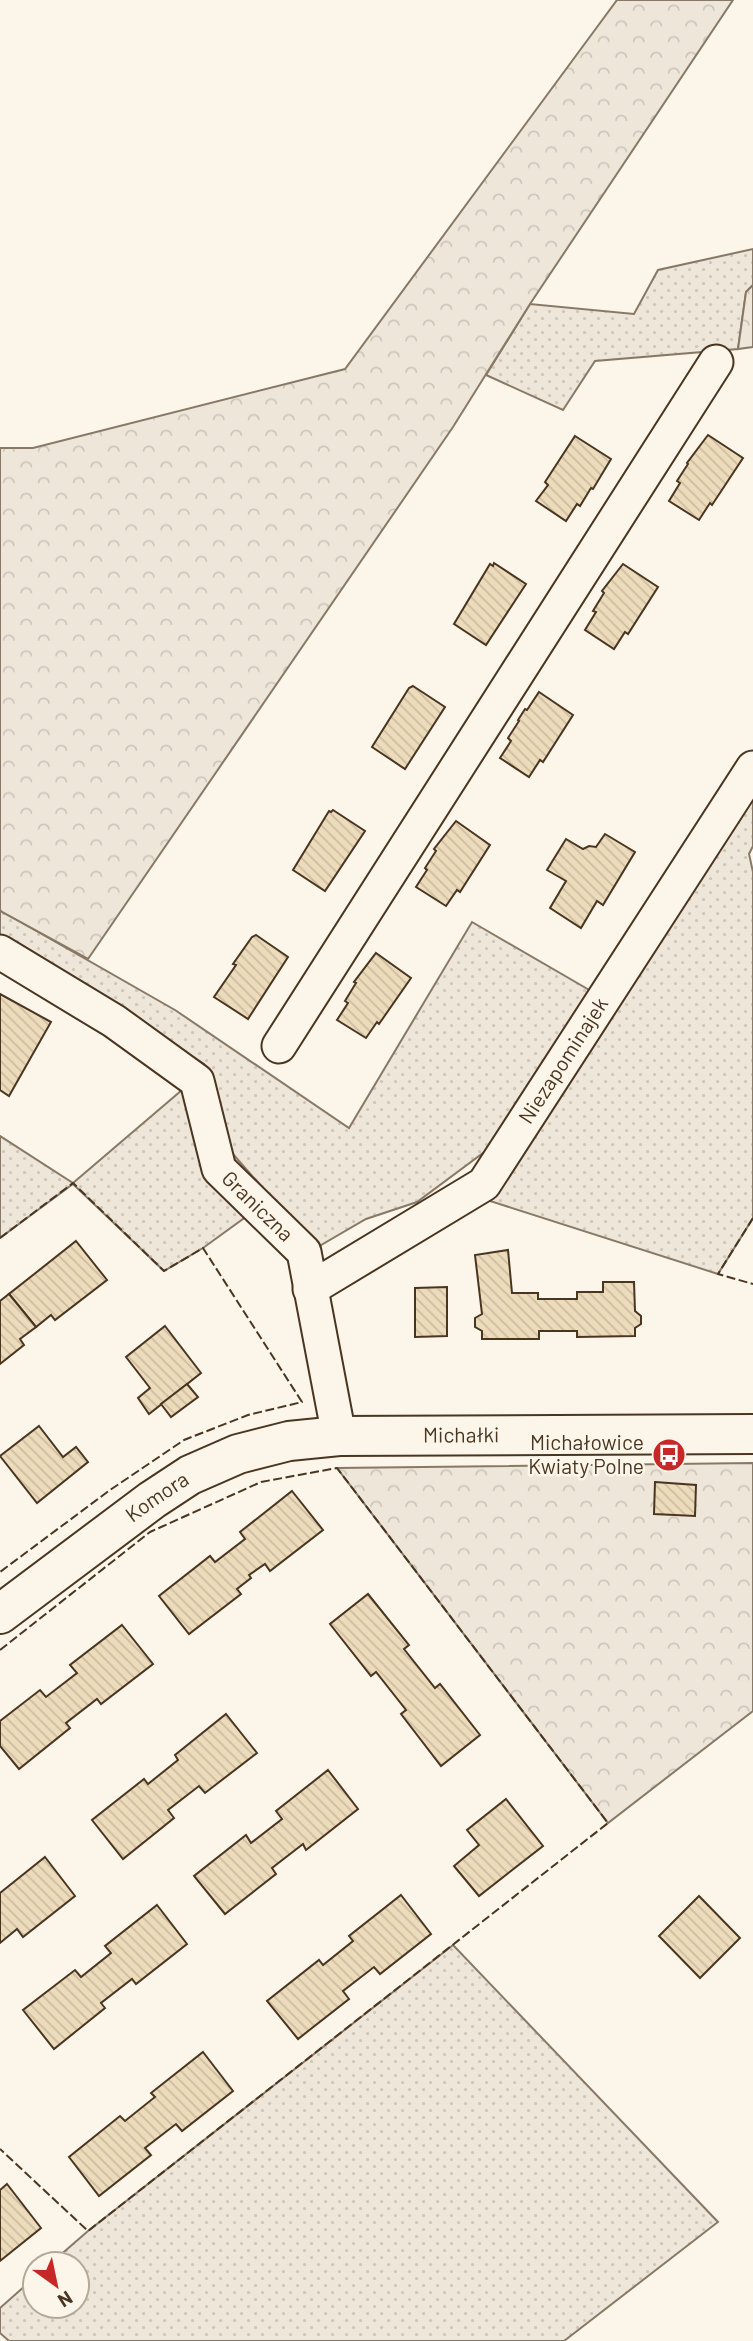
<svg xmlns="http://www.w3.org/2000/svg" width="753" height="2341" font-family="Barlow,sans-serif">
  <defs>
    <pattern id="grass-dots" width="8" height="8" patternUnits="userSpaceOnUse" patternTransform="scale(1.75)"><rect width="8" height="8" fill="#ede6d9"/><path d="M2 2h.1M6 6h.1" fill="none" stroke="#cdc6ba" stroke-width="1.8" stroke-linecap="round"/></pattern>
    <pattern id="forest-crowns" width="20" height="18" patternUnits="userSpaceOnUse" patternTransform="scale(1.75)"><rect width="20" height="18" fill="#ede6d9"/><path d="M2 6a3 3 0 1 1 6 0M12 15a3 3 0 1 1 6 0" fill="none" stroke="#cdc6ba"/></pattern>
    <pattern id="building-back-hatch" width="6" height="6" patternUnits="userSpaceOnUse" patternTransform="scale(1.75)"><rect width="6" height="6" fill="#ecdcbc"/><path d="M-1 5l2 2M0 0l6 6M5-1l2 2" fill="none" stroke="#ccbda1"/></pattern>
  </defs>
  <rect width="100%" height="100%" fill="#fbf6e9"/>
  <g fill="url(#grass-dots)" stroke="#887966" stroke-width="2">
    <polygon points="753,249 753,285 746,292 738,349 595,361 563,410 486,375 530,304 634,314 658,270"/>
    <polygon points="753,795 753,846 749,854 753,872 753,1218 718,1274 490,1201"/>
    <polygon points="0,910 175,1010 349,1128 472,922 591,991 491,1147 417,1202 366,1219 316,1248 232,1153 204,1064 0,936"/>
    <polygon points="182,1090 210,1171 247,1216 203,1248 164,1271 73,1184 0,1238 0,1136 73,1183"/>
    <polygon points="453,1945 718,2222 564,2341 9,2341 0,2333 0,2308 35,2277 35,2306 77,2306 77,2264 50,2264 88,2231"/>
  </g>
  <g fill="url(#forest-crowns)" stroke="#887966" stroke-width="2">
    <polygon points="617,0 733,0 530,304 453,427 88,959 2,912 0,910 0,448 33,448 345,369"/>
    <polygon points="753,285 753,347 738,349 746,292"/>
    <polygon points="753,1463 753,1711 608,1823 337,1468"/>
  </g>
  <g fill="url(#building-back-hatch)" stroke="#4a3520" stroke-width="2">
    <polygon points="708,435 743,458 712,505 710,503 699,520 669,501 680,483 677,481 688,464 687,463"/>
    <polygon points="575,436 611,459 593,489 591,488 580,506 577,504 566,521 536,501 548,485 545,482"/>
    <polygon points="494,563 526,584 486,645 454,624 490,564 493,566"/>
    <polygon points="623,564 658,587 628,634 625,632 614,649 585,630 596,612 593,611 604,593 602,591"/>
    <polygon points="413,686 445,707 405,769 372,747 409,688"/>
    <polygon points="539,692 573,715 543,762 540,760 529,777 500,758 511,741 508,738 519,721 518,720 525,709 527,710"/>
    <polygon points="333,810 365,831 325,891 293,870 329,811 331,812"/>
    <polygon points="456,821 490,845 460,892 457,890 446,906 416,887 427,870 425,868 436,851 434,849"/>
    <polygon points="605,834 635,852 603,905 597,901 581,928 550,908 566,881 547,870 566,839 583,849 589,846 596,847"/>
    <polygon points="256,935 288,957 248,1019 214,997 236,965 233,964 252,937"/>
    <polygon points="376,953 411,978 379,1024 377,1022 366,1038 337,1020 348,1003 345,1001 356,983 354,982"/>
    <polygon points="0,994 51,1022 9,1096 0,1090"/>
    <polygon points="76,1241 107,1280 55,1320 51,1315 36,1327 9,1294"/>
    <polygon points="508,1250 512,1293 538,1293 538,1299 577,1299 577,1292 603,1292 603,1282 634,1282 635,1311 641,1316 641,1324 635,1328 635,1336 577,1337 577,1331 539,1331 539,1339 482,1339 482,1331 475,1327 475,1318 482,1314 475,1255"/>
    <polygon points="447,1287 447,1336 415,1337 415,1288"/>
    <polygon points="9,1294 36,1327 20,1339 24,1345 0,1364 0,1301"/>
    <polygon points="165,1326 201,1373 149,1414 138,1398 150,1388 126,1357"/>
    <polygon points="187,1384 198,1397 171,1417 161,1404"/>
    <polygon points="39,1426 63,1457 76,1447 88,1462 37,1503 0,1456"/>
    <polygon points="655,1482 696,1485 695,1516 654,1514"/>
    <polygon points="292,1491 323,1530 270,1571 265,1564 249,1575 251,1578 237,1589 241,1594 189,1634 159,1596 210,1556 215,1562 245,1539 240,1532"/>
    <polygon points="368,1594 409,1645 404,1649 435,1688 440,1684 480,1735 441,1766 401,1714 406,1710 376,1672 371,1676 330,1624"/>
    <polygon points="122,1625 153,1664 101,1704 97,1699 66,1723 70,1728 19,1769 0,1746 0,1721 40,1690 46,1697 77,1673 70,1665"/>
    <polygon points="226,1714 257,1753 205,1793 199,1786 168,1810 174,1818 123,1859 92,1820 144,1779 148,1784 178,1760 175,1755"/>
    <polygon points="328,1770 358,1809 306,1850 303,1844 272,1868 276,1874 225,1914 194,1876 246,1835 251,1843 282,1819 276,1811"/>
    <polygon points="506,1799 543,1846 479,1896 454,1866 479,1845 467,1830"/>
    <polygon points="45,1857 75,1896 23,1937 17,1929 0,1943 0,1893"/>
    <polygon points="401,1895 431,1934 380,1974 374,1967 343,1991 349,1999 298,2039 267,2001 319,1960 323,1965 353,1941 349,1936"/>
    <polygon points="699,1896 740,1938 700,1978 659,1936"/>
    <polygon points="157,1905 187,1944 136,1984 132,1979 101,2003 105,2008 54,2049 23,2010 75,1970 81,1977 111,1953 105,1946"/>
    <polygon points="203,2052 233,2091 182,2131 176,2124 145,2148 151,2155 99,2196 69,2157 120,2116 125,2121 155,2097 151,2093"/>
    <polygon points="7,2184 41,2228 0,2261 0,2190"/>
  </g>
  <g fill="none" stroke-linecap="round" stroke-linejoin="round">
    <defs>
      <g id="street">
        <path id="s1" d="M 0,952 L 114,1021 L 197,1081 L 219,1169 L 304,1252 L 339,1436"/>
        <polyline points="279,1046 716,362"/>
        <path id="s2" d="M 310,1289 L 484,1184 L 753,768"/>
      </g>
      <g id="secondary">
        <path id="s3" d="M 0,1614 L 152,1500 L 190,1475 L 238,1454 L 289,1441 L 339,1436 L 753,1434"/>
      </g>
    </defs>
    <use href="#street" stroke="#4a3520" stroke-width="37"/>
    <use href="#secondary" stroke="#4a3520" stroke-width="42"/>
    <use href="#street" stroke="#fbf6e9" stroke-width="33"/>
    <use href="#secondary" stroke="#fbf6e9" stroke-width="38"/>
    <g stroke="#4a3520" stroke-width="2" stroke-dasharray="9 3.5" stroke-linecap="butt">
      <polyline points="753,1218 718,1274 753,1284"/>
      <polyline points="0,1238 73,1183 164,1271 203,1248 302,1402 248,1415 184,1440 110,1490 0,1572"/>
      <polyline points="0,1650 150,1532 261,1482 337,1468 608,1823 88,2231 0,2149"/>
    </g>
  </g>
  <defs>
    <symbol id="bus-disc" viewBox="-11 -11 22 22"><circle r="9.5" fill="#c62828" stroke="#fbf6e9"/><path d="M-5-6H5V4H4V6H2V4H-2V6H-4V4H-5ZM-3.5-4V0h7V-4ZM-3.5 1.2v1.5H-2V1.2ZM2 1.2v1.5H3.5V1.2Z" fill="#fff"/></symbol>
  </defs>
  <g fill-rule="evenodd">
    <use href="#bus-disc" x="650" y="1436" width="38" height="38"/>
  </g>
  <g text-anchor="middle" stroke-width="5" stroke-linejoin="round" paint-order="stroke">
    <g font-size="21" fill="#4a3520" stroke="#fbf6e9">
      <text dy="7" stroke="none"><textPath href="#s2" startOffset="350">Niezapominajek</textPath></text>
      <text dy="7" stroke="none"><textPath href="#s1" startOffset="380">Graniczna</textPath></text>
      <text dy="7" stroke="none"><textPath href="#s3" startOffset="513">Michałki</textPath></text>
      <text dy="7" stroke="none"><textPath href="#s3" startOffset="196">Komora</textPath></text>
    </g>
    <g font-size="21" fill="#4a3520" stroke="#fbf6e9" text-anchor="end">
      <text x="644" y="1450">Michałowice<tspan x="644" dy="24">Kwiaty Polne</tspan></text>
    </g>
  </g>
  <g transform="translate(56 2285) rotate(147)"><circle r="33" fill="#fbf6e9" stroke="#b4a999" stroke-width="2"/>
  <path d="M0-5L12 26L0 18L-12 26Z" fill="#c62828"/>
  <text y="-10" font-size="19" font-weight="bold" text-anchor="middle" fill="#4a3520">N</text>
  </g>
</svg>
